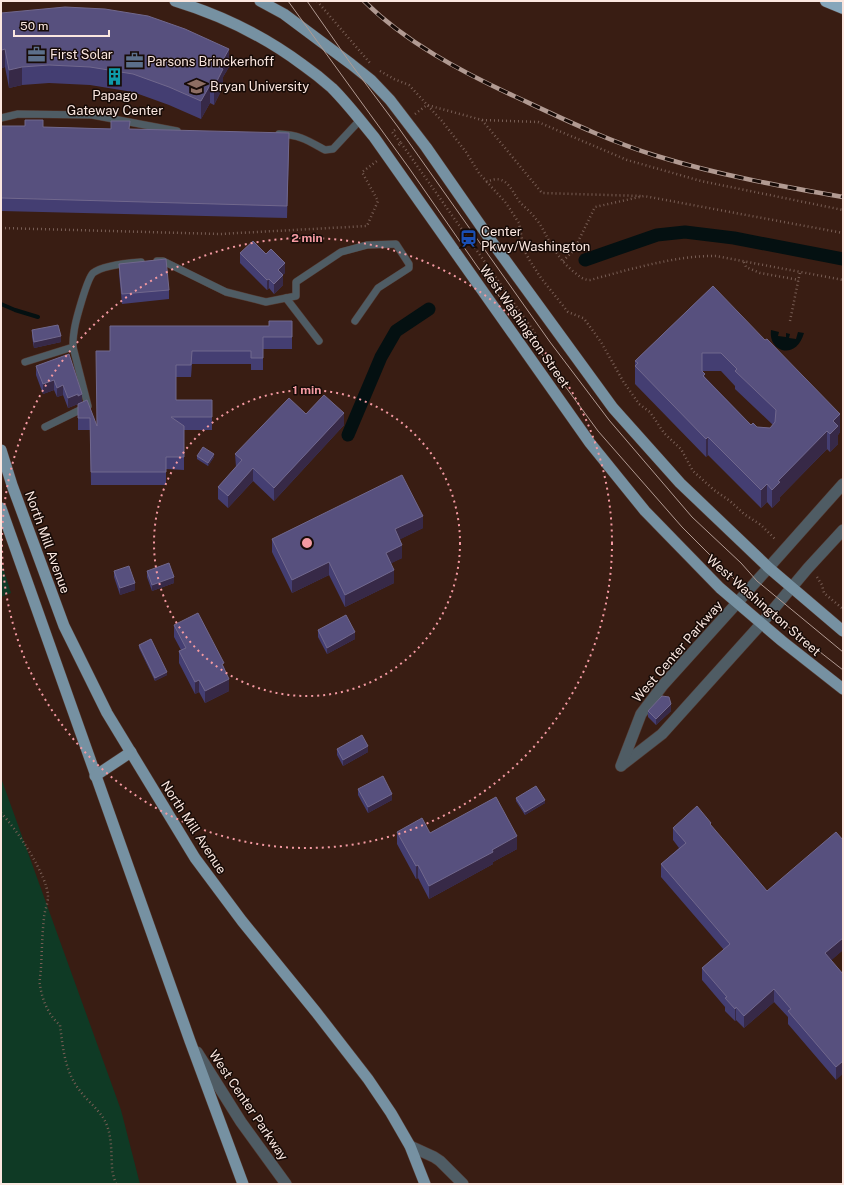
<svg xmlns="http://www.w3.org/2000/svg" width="844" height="1185" font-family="'Public Sans',sans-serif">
  <rect width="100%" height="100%" fill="#391d13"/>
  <g fill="#0f3a25">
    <polygon points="1,561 11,593 1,597"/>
    <polygon points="1,778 121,1110 140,1184 1,1184"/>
  </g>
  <path fill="#041011" d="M 771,330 L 779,332 L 778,336 L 786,337 L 786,333 L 790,334 L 789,338 L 796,339 L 798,332 L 804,333 C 796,361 768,352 771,330 Z"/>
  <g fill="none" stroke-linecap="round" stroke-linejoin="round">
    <polyline stroke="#041011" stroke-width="4" points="1,304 15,310 38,317"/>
    <g stroke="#041011" stroke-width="13">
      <polyline points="585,260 657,235 685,232 734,238 843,259"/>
      <polyline points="348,435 381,357 396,331 429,309"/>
    </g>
    <defs>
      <g id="service">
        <polyline points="1,118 18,114 92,115 177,131"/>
        <path d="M 279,134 C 300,135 307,140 325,150 L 333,149 L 360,120"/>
        <polyline points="157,261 163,261 226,292 266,302 296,296 296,282 341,252 367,245 396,244 409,264 409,268 378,288 355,321"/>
        <polyline points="286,298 319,341"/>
        <path d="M 25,362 L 73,347 C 73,342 73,337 74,332 C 75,322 87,279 93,273 C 103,265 128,263 141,262"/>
        <polyline points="45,427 88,406 73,347"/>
      </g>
      <g id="minor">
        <polyline points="622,765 662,734 761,624"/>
        <polyline points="621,766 641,714 663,685 737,603"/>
      </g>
      <g id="tertiary">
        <polyline points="737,603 843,484"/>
        <polyline points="761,624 808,568 843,530"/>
        <polyline points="197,1052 241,1122 286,1184"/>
        <polyline points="410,1146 434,1157 440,1161 463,1184"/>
      </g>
      <g id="primary">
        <path d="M 175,1 C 221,15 264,36 303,65 C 313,72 323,80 332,88 C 347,103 360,120 374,137 L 590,443 L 645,511 L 720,588 L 782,641 L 843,689"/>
        <polyline points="260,1 284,14 351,64 371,80 390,100 426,147 492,242 613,408 680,483 769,568 843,631"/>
        <polyline points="1,450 12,485 64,626 107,713 195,858 242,921 316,1012 368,1079 391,1113 410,1146 425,1184"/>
        <polyline points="1,508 190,1041 243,1184"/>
        <polyline points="95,776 131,752"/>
      </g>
      <polyline id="motorway" points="826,1 843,8"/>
    </defs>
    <use href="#service" stroke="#543930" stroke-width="8"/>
    <use href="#minor" stroke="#543930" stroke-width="12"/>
    <use href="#tertiary" stroke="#543930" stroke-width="12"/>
    <use href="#primary" stroke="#543930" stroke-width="12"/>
    <use href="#motorway" stroke="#543930" stroke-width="13"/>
    <g stroke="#785e55" stroke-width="2.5" stroke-dasharray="1 3" stroke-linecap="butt">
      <polyline points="317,1 370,63"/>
      <polyline points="380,71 394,79 409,85 442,121 466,152 479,173 506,203 519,223 524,250 530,261 541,278 568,312 583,318 585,320 601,342 623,381 639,404 650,412 664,433 681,449 693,471 714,490 730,501 744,514 761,525 775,539"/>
      <polyline points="415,114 427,105 482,120 542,193 641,196"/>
      <polyline points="482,120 538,122 627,160 701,181 843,210"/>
      <polyline points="395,130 392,132 401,143 397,146"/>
      <polyline points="401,143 535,333"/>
      <path d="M 486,182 C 506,173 510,188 519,201 C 524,207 531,212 536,219 C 540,223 543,230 546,235 C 553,248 561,262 574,272 C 579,276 583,280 590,280 C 628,270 677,255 716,256 L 843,280"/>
      <polyline points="1,228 220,234 367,226 378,201 362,172 377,161"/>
      <polyline points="563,261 574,250 595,207 644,196 843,233"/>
      <polyline points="744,262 746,267 760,273 799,280"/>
      <polyline points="790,321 800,272"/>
      <polyline points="817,577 822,585 824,593 843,609"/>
      <path d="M 1,813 C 16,828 48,876 48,897 C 48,904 44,912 44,918 C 42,935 42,951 41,967 C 41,973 39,980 40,985 C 42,1000 49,1016 60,1025 C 63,1049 65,1073 81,1092 C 89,1103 100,1110 106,1123 C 112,1137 111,1151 112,1166 C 112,1172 114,1178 116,1184"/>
    </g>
    <use href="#service" stroke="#4f5c64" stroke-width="7"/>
    <use href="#minor" stroke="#4f5c64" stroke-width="11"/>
    <use href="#tertiary" stroke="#4f5c64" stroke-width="11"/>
    <use href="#primary" stroke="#7691a2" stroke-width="11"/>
    <use href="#motorway" stroke="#86a6bb" stroke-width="12"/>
    <g stroke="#b19a92" stroke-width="1">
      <polyline points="288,1 409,168 477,266 598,431 682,527 747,592 792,630 843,670"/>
      <polyline points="307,1 351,64 398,127 550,342 609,420 692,517 741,563 757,581 843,652"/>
    </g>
    <defs>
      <path id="rail" d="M 364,1 C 405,42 462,72 514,96 C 561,118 608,141 657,156 C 718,175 780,186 843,197"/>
    </defs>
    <use href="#rail" stroke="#b19a92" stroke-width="4.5"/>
    <use href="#rail" stroke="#170b07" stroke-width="3" stroke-dasharray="9" stroke-linecap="butt"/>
  </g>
  <g fill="#443e72" fill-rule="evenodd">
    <polygon points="1,13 229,67 223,77 223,87 214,105 210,103 201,119 169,105 133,92 90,85 49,83 22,85 9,88 5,67 2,68 1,65"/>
    <polygon points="1,126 130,129 289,146 287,218 1,211"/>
    <polygon points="240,253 285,273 282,275 283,285 274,294 269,288 267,290 240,263"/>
    <polygon points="119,264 169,290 169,299 122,304 119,274"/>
    <path d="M 713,286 L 840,432 L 838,435 L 838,444 L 830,452 L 827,449 L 780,497 L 780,500 L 772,508 L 767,502 L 761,508 L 708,455 L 706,457 L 635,384 L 635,361 ZM 702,371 L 721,371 L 735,386 L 735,389 L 773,425 L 770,428 L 757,427 L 751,425 L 705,377 Z"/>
    <polygon points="292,321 292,349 263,349 263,370 251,370 251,364 192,364 191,377 176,377 176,400 212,400 212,430 184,430 184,470 166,469 166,485 91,485 90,430 78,430 78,404 68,408 63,395 57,397 54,390 43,394 36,375 36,366 69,354 82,402 97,426 110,351 269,326"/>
    <polygon points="32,330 61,342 34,348 32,337"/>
    <polygon points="306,414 344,425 274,501 253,481 228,508 218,499 218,487 236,467 235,454"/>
    <polygon points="197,456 214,457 208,466 197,459"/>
    <polygon points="423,528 400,539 402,558 391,563 394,583 345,607 329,575 292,593 272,552 272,539"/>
    <polygon points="114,571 135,590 120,595 114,577"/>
    <polygon points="147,571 174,583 152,591 147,577"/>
    <polygon points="174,625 224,667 229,691 205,703 199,692 195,694 179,663 179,651 181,650 174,637"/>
    <polygon points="318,630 355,639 327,654 318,637"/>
    <polygon points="139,645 167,675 155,681 139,648"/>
    <polygon points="648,711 671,711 656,725 648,717"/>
    <polygon points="337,749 368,752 343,766 337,755"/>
    <polygon points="358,789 392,800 368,813 358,795"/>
    <polygon points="516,798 545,803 525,815 516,801"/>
    <polygon points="711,826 767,891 843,840 843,950 831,960 843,974 836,1080 788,1024 788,1017 774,1002 744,1028 736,1020 735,1021 725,1011 725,1007 702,980 702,968 724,950 661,877 661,864 679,848 673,840 673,828"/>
    <polygon points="397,832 430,833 517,849 493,862 493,864 429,899 418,878 416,879 397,844"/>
  </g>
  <g fill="#372947">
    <polygon points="5,49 5,67 2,68 2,50"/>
    <polygon points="229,49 229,67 223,77 223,87 214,105 214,87 219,67"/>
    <polygon points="22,67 22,85 9,88 9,70"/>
    <polygon points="210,85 210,103 201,119 201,101"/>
    <polygon points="285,263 285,273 278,280 278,270"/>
    <polygon points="283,275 283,285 274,294 274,284"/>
    <polygon points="269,279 269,288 267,290 267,280"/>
    <polygon points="61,336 61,342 34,348 34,342"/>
    <polygon points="54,380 54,390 43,394 43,384"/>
    <polygon points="63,385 63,395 57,397 57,388"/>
    <polygon points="78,394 82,394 82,403 78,404 68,408 68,398"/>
    <polygon points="344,413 344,425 274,501 274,488"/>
    <polygon points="840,414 840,432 838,435 838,444 830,452 830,434 833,421"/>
    <polygon points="827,431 827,449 780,497 780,500 772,508 772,490 778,481"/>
    <polygon points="708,437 708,455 706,457 706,439"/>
    <polygon points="214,454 214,457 208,466 208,463"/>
    <polygon points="253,468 253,481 228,508 228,496"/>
    <polygon points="767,484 767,502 761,508 761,490"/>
    <polygon points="423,516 423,528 395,542 395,529"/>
    <polygon points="402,545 402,558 386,566 386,553"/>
    <polygon points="329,562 329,575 292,593 292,580"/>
    <polygon points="394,570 394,583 345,607 345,595"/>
    <polygon points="174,577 174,583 152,591 152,585"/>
    <polygon points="135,583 135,590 120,595 120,588"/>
    <polygon points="355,632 355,639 327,654 327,648"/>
    <polygon points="167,672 167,675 155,681 155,678"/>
    <polygon points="229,679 229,691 205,703 205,691"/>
    <polygon points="199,680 199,692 195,694 195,682"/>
    <polygon points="671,704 671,711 656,725 656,719"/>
    <polygon points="368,746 368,752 343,766 343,760"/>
    <polygon points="392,794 392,800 368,813 368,807"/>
    <polygon points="545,800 545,803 525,815 525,812"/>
    <polygon points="517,836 517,849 493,862 493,864 429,899 429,886 492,850"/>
    <polygon points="418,865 418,878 416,879 416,866"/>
    <polygon points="843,938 843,950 825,966 825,953"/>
    <polygon points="774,989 774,1002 744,1028 744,1016"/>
    <polygon points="736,1007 736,1020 735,1021 735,1009"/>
    <polygon points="843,1061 843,1074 836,1080 836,1067"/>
  </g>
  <g fill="#57507e" stroke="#71688d" fill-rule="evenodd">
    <polygon points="65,7 105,9 148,16 185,29 229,49 219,67 223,69 214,87 210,85 201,101 169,87 133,74 90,67 49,65 22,67 9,70 5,49 2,50 1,47 1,13"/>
    <polygon points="25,120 43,120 43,127 111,129 111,121 130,121 129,129 289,133 287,206 1,198 1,126 25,126"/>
    <polygon points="253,241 266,254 271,249 285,263 278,270 283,275 274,284 269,279 267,280 240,253"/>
    <polygon points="166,259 169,290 122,294 119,264"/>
    <path d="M 713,286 L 765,340 L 767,339 L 840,414 L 833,421 L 838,426 L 830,434 L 827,431 L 778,481 L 780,482 L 772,490 L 767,484 L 761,490 L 708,437 L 706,439 L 635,366 L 638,363 L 635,361 ZM 702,353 L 721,353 L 737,369 L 735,371 L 776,410 L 775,422 L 770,428 L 757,427 L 753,423 L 751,425 L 703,376 L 705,374 L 702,371 Z"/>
    <polygon points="269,321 292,321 292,337 263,337 263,358 251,358 251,351 192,351 191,365 176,365 176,400 212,400 212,417 171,417 184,426 184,457 166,457 166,472 91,472 90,418 78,418 78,404 87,400 97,426 96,351 110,351 110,326 269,326"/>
    <polygon points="58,325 61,336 34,342 32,330"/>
    <polygon points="69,354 82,394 78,396 78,394 68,398 63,385 57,388 54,380 43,384 36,366"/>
    <polygon points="324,395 344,413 274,488 253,468 228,496 218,487 242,460 235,454 289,398 306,414"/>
    <polygon points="203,447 214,454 208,463 197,456"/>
    <polygon points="402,475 423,516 395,529 402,545 386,553 394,570 345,595 329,562 292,580 272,539"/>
    <polygon points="169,563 174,577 152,585 147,571"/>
    <polygon points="129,566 135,583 120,588 114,571"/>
    <polygon points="198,613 224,663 222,664 229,679 205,691 199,680 195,682 179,651 186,648 174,625"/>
    <polygon points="346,615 355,632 327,648 318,630"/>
    <polygon points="151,639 167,672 155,678 139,645"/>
    <polygon points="662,696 669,697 671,704 656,719 648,711"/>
    <polygon points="362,735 368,746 343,760 337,749"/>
    <polygon points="383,776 392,794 368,807 358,789"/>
    <polygon points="536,786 545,800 525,812 516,798"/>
    <polygon points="496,797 517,836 492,850 493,852 429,886 418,865 416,866 397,832 422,818 430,833"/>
    <polygon points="697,806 711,823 710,824 767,891 836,832 843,840 843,938 825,953 843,974 843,1061 836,1067 788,1011 791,1009 774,989 744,1016 736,1007 735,1009 725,998 727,997 702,968 730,944 661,864 686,843 673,828"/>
  </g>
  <g fill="none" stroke="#f49aa2" stroke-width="2" stroke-dasharray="2 4">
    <circle cx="307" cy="543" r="153"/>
    <circle cx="307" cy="543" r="305"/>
  </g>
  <defs>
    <symbol id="office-bare" viewBox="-9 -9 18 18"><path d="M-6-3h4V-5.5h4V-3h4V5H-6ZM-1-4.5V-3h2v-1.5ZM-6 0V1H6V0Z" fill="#5c6f8a" stroke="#170b07" stroke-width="2.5" paint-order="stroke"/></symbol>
    <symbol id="building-bare" viewBox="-9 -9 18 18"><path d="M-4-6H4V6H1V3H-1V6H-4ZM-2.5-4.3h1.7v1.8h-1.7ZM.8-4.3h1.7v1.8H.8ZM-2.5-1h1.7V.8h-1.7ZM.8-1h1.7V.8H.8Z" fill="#0f9aa8" stroke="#170b07" stroke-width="2.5" paint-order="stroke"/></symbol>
    <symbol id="university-bare" viewBox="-9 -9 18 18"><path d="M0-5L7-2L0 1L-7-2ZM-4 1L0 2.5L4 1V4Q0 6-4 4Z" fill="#8d6e63" stroke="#170b07" stroke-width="2.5" paint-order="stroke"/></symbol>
    <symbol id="station-bare" viewBox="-9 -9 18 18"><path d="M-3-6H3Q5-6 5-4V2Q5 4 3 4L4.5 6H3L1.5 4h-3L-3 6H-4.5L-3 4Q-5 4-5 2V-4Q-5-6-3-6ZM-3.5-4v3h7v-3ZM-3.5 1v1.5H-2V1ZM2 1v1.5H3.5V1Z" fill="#1a4fb4" stroke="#170b07" stroke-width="2.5" paint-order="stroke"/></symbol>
  </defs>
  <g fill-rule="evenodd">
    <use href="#office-bare" x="24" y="42" width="25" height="25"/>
    <use href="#office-bare" x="122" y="48" width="25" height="25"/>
    <use href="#building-bare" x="102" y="64" width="25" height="25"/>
    <use href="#university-bare" x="184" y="74" width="25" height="25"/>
    <use href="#station-bare" x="456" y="226" width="25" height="25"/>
  </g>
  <g text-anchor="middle" stroke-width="3" stroke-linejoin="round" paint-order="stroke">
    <g font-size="13" fill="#fbe7e0" stroke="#170b07" text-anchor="start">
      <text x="50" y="59">First Solar</text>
      <text x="147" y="66">Parsons Brinckerhoff</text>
      <text x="210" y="91">Bryan University</text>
      <text x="115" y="100" text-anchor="middle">Papago<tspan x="115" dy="15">Gateway Center</tspan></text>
      <text x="481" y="236">Center<tspan x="481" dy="15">Pkwy/Washington</tspan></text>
    </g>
    <g font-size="13" fill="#fbe7e0" stroke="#170b07">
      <text transform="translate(525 326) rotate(55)" y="5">West Washington Street</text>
      <text transform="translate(48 542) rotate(70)" y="5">North Mill Avenue</text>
      <text transform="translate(764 605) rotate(41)" y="5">West Washington Street</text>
      <text transform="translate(677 651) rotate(-49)" y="5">West Center Parkway</text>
      <text transform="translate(194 827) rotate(57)" y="5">North Mill Avenue</text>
      <text transform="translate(249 1105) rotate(56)" y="5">West Center Parkway</text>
    </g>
  </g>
  <circle cx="307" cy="543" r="6" fill="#f49aa2" stroke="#170b07" stroke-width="2"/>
  <g font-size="12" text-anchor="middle" font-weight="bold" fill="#f49aa2" stroke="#170b07" stroke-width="3" stroke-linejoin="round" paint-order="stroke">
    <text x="307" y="242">2 min</text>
    <text x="307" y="394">1 min</text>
  </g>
  <rect width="844" height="1185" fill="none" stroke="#fbe7e0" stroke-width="4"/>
  <path d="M14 30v6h95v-6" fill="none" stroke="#fbe7e0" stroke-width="2"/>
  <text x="20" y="30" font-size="12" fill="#fbe7e0" stroke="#170b07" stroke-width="3" paint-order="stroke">50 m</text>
</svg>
